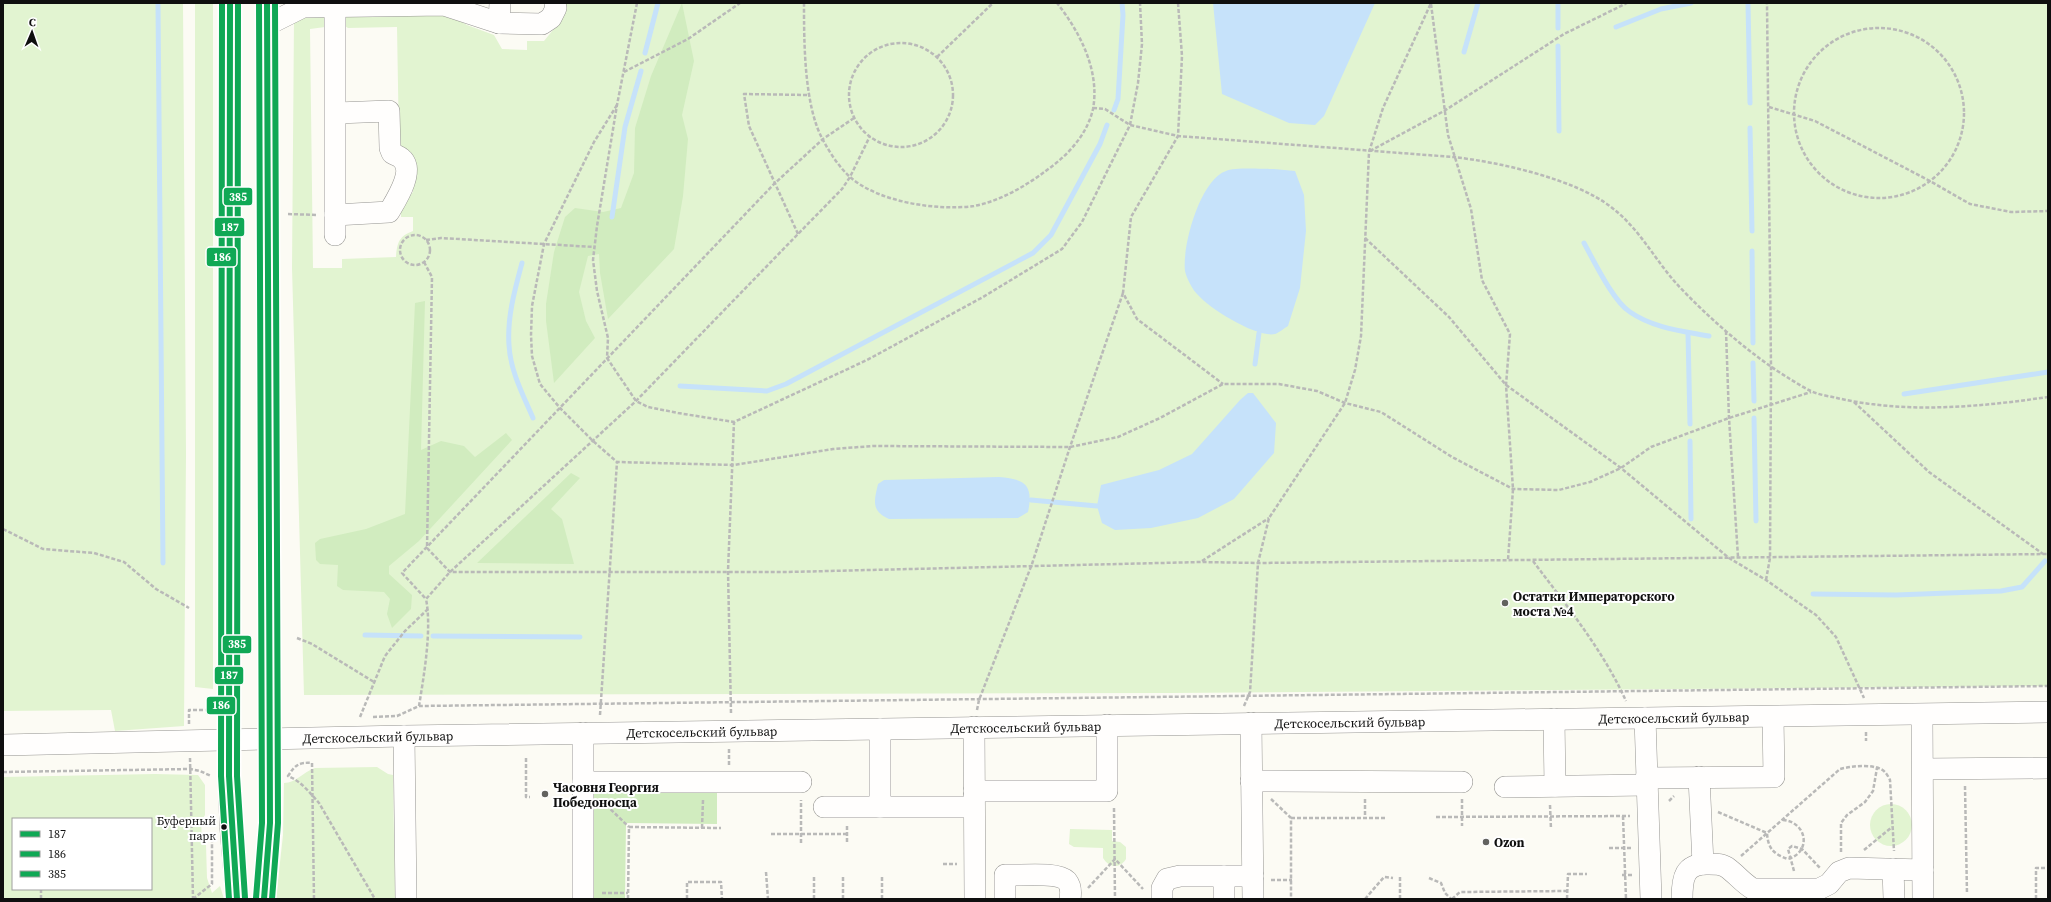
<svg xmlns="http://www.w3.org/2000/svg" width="2051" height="902" font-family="'Source Serif 4',serif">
  <rect width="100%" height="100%" fill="#fcfbf4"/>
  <g fill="#e2f4d1" fill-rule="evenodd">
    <polygon points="3,3 183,3 186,454 184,726 115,731 111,710 3,711"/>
    <polygon points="195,3 213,3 213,689 195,687"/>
    <path d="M 566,3 L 2048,3 L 2048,686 L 1168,693 L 304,695 L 292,268 L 294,19 L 295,17 L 325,16 L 325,27 L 310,29 L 313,268 L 342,268 L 342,259 L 396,257 C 397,243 399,236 413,231 L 413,217 L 401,217 L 401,205 L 413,192 L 412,154 L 399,145 L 397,27 L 348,28 L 345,26 L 344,17 L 445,12 L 467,25 L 494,35 L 502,49 L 527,50 L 527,41 L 544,41 L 557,25 Z"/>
    <path d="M 377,767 L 388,774 L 393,775 L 395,899 L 276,899 L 283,835 L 284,783 C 296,783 303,772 315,768 Z"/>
    <path d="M 155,774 L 198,775 L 205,785 L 205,815 L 201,821 L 202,841 L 206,845 L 207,878 L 212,893 L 220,886 L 224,899 L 3,899 L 3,777 ZM 13,819 L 151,819 L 151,889 L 13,889 Z"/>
    <circle cx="1891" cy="825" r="21"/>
    <path d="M 1070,829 L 1112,830 L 1112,841 L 1120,842 L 1126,847 L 1126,859 C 1120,869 1109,868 1103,858 L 1103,848 L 1074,847 L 1069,844 Z"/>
  </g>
  <g fill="#d1ecbf">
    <polygon points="682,3 694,61 682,115 688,139 683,196 674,249 608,319 600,273 599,254 588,256 579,292 586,321 595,338 554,383 546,321 546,304 554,252 565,217 575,208 603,212 621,208 634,173 635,128 651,76"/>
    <polygon points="425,301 421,450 441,441 464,446 475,457 506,433 512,440 419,541 389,566 389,574 412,595 411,609 392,628 387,614 390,599 384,592 343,590 337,586 338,565 320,564 316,560 315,543 320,539 366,529 405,514 415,303"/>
    <polygon points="571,473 580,478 551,509 562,519 574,564 477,563"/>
    <polygon points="587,787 717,788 717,824 626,823 625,899 589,899"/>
  </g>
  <g fill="#c6e2fa">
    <polygon points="1213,3 1375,3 1324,116 1315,125 1289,123 1222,94"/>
    <path d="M 1274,169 L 1295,171 L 1304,195 L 1306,231 L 1300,288 L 1288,326 C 1284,328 1279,333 1275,334 C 1257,338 1210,309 1198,295 C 1193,291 1186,277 1185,271 C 1182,246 1200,180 1226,171 C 1234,167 1264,169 1274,169 Z"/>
    <polygon points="1248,393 1253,393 1276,423 1274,453 1234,499 1198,518 1151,528 1115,530 1102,523 1097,506 1101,485 1159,470 1192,454 1240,400"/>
    <path d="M 999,477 C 1024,479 1034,484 1028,512 L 1018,518 L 889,519 C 871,511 874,501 878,484 L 884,480 Z"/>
  </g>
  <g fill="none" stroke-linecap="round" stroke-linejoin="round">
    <g stroke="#c6e2fa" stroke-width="5">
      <polyline points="158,3 163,563"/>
      <polyline points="1558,3 1558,28"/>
      <polyline points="1748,3 1750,103"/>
      <polyline points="1616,27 1661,9 1691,3"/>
      <polyline points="1558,46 1559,131"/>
      <polyline points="1464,52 1478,3"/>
      <polyline points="645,53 658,3"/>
      <polyline points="1114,110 1118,99 1123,15 1122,3"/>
      <polyline points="1750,128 1752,231"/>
      <polyline points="612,217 625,127 641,71"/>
      <path d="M 1584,243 C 1594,261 1613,301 1630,312 C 1653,328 1682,331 1709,336"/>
      <polyline points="1752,251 1753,343"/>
      <path d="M 522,263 C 515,289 507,317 509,345 C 510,370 523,395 533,418"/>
      <polyline points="1688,333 1690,424"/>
      <polyline points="1753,363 1754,401"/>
      <polyline points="1255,364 1259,333"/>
      <polyline points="680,386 767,391 786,384 1033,253 1051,235 1100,144 1107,125"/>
      <polyline points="1904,394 2048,372"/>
      <polyline points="1754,418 1756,521"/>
      <polyline points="1690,441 1691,519"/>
      <polyline points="1031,500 1097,506"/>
      <polyline points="1813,594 1896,595 2001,591 2022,587 2045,561"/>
      <polyline points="365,635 421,636"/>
      <polyline points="433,636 580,637"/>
    </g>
    <defs>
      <g id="minor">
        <polyline points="335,3 335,235"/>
        <polyline points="499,23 500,3"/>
        <polyline points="267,25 303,7 444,5 499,23 542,24 551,18 556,8 555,3"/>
        <path d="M 335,215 L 389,212 C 396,200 416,170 401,158 C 399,156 395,155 392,153 L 390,148 L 389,111 L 337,113"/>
        <polyline points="1922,715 1923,899"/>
        <polyline points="1645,718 1651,899"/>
        <polyline points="1554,719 1555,786"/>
        <polyline points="1251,723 1253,899"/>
        <polyline points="974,727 975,899"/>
        <polyline points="880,729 880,807"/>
        <polyline points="583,733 583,899"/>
        <polyline points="404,736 406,899"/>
        <path id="s1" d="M 3,745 L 404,736 L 2048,712"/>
        <polyline points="1923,769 2048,768"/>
        <polyline points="1699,777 1703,864"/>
        <polyline points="1646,778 1774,777 1773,717"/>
        <polyline points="1251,781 1462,782"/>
        <polyline points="583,782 801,782"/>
        <polyline points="1505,787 1647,785"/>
        <polyline points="974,791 1107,791 1107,725"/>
        <polyline points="824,807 974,807"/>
        <polyline points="1893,869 1894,899"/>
        <path d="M 1005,899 L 1005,875 C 1019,876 1057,871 1067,881 C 1071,886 1071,893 1070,899"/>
        <polyline points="1162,899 1162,888 1167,879 1180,876 1253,876"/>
        <polyline points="1224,899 1224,876"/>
        <path d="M 1682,899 C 1682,878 1684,863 1709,864 C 1717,864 1723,864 1729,869 C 1738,876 1743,883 1753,889 L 1819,889 L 1829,884 L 1839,872 L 1849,868 L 1923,870"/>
      </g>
      <g id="major">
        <polyline points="230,3 229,776 231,827 237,899"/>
        <polyline points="264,899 270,823 267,3"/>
      </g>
    </defs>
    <use href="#minor" stroke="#969592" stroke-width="22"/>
    <use href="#major" stroke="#83837f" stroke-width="23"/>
    <g stroke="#b9b9b8" stroke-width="2.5" stroke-dasharray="4 2" stroke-linecap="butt">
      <polyline points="637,3 617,105 597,226 593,260 597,291 608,338 607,358 636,401 648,407 678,413 734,422 867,360 983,297 1062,249 1082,222 1130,125 1138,83 1142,44 1140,3"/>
      <path d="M 804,3 C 804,42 804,106 823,140 C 830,153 839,167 850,177 C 878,202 937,211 974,206 C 1000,201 1026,186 1047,170 C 1068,155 1087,135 1093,109 C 1100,71 1080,32 1057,3"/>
      <polyline points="1178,3 1182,56 1178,136 1131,217 1123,293 1137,319 1223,384"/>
      <polyline points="1431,4 1448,135 1471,209 1482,280 1510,334 1506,385 1513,489 1508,560"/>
      <circle cx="1879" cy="113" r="85"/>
      <circle cx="901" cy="95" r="52"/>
      <polyline points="937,57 993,3"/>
      <polyline points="624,72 688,39 740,3"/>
      <polyline points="617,105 594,142 544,244 532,306 531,335 532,356 540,384 560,408 593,441 617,462 734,465 833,449 873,446 1070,447 1118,437 1160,418 1223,384 1279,384 1317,391 1345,403 1381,412 1452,457 1513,489 1559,490 1590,482 1621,468 1651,447 1729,418 1811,392"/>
      <polyline points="1769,107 1815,121 1930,181 1970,204 2011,212 2048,211"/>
      <path d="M 1093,108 L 1105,109 L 1130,125 L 1178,136 L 1453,157 C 1499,162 1575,179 1611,207 C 1638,227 1654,258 1675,282 C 1706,316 1752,356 1790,379 C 1797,383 1804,388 1811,391 C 1819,395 1829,396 1837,398 C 1906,414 1979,407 2048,397"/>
      <polyline points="854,118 823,139 774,184 402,573 426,599 450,572 636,401 798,234 842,189 850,177 870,136"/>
      <polyline points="1370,151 1444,111 1564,34 1627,3"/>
      <polyline points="288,214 317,215"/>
      <polyline points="798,234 749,126 744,94 809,95"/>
      <circle cx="415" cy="250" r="15"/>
      <polyline points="1365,238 1449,317 1506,385 1621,468 1729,558 1766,580 1816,615 1836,637 1864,698"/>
      <polyline points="426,240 441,238 594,247"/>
      <polyline points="424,262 432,277 427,548 450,572 787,572 1201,562 1258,563 2048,554"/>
      <polyline points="1726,331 1729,418 1738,557"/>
      <polyline points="1854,402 1929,472 2043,554"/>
      <polyline points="3,529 43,549 94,553 124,562 156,589 189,608"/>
      <polyline points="1202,561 1269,518"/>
      <path d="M 1533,561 C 1566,605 1603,650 1626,701"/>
      <polyline points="1766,580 1770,558 1771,368 1767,3"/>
      <polyline points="297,638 312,644 374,682"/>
      <path d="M 419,706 C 424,675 432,629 426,599"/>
      <polyline points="1244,706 1250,692 1258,563 1269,518 1345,403 1355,370 1361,336 1369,152 1383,108 1431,3"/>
      <polyline points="977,710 979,700 1032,564 1070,447 1123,293"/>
      <polyline points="731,713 728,571 734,422"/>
      <polyline points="600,715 617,462"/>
      <polyline points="360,717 385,656 405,631 428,609"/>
      <polyline points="373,717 397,716 419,706 2048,686"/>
      <polyline points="189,724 189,710 212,710"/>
      <polyline points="1866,732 1866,741"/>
      <polyline points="190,758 193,899"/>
      <polyline points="526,758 526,797 530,797"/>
      <polyline points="729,765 729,748"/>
      <polyline points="3,772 190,769 200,771 211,776"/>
      <polyline points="1965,786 1967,894"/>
      <polyline points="1271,799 1291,818 1291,899"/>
      <polyline points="1365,799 1365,818"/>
      <polyline points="1462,799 1462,826"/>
      <polyline points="602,801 629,827"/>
      <polyline points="1669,801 1674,796"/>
      <polyline points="1550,805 1551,829"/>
      <polyline points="1114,808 1115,899"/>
      <path d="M 1718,812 L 1767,833 C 1768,848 1773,854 1788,859 C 1812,852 1807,822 1783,820"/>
      <polyline points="1623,816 1626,899"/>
      <polyline points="1436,817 1630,816"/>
      <polyline points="1291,818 1386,818"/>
      <polyline points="702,828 703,800"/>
      <polyline points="771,834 847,834"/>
      <polyline points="847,842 847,824"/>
      <polyline points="801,843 801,800"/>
      <polyline points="1609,848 1633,848"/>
      <polyline points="1864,850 1892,827"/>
      <polyline points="1841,852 1841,823 1847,815 1865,802 1873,791 1877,768"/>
      <path d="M 1741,856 L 1840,769 C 1852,766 1876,763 1885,772 C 1887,774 1889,778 1890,780 L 1894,851"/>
      <polyline points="943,864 957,864"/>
      <polyline points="1794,871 1788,849 1792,846 1802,849 1820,868"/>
      <polyline points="766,872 768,899"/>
      <polyline points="1622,875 1632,875"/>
      <polyline points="1400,877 1400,899"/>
      <polyline points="1429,878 1441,883 1445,893 1451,899"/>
      <polyline points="1271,880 1292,880"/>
      <polyline points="1088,888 1115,859 1143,889"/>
      <polyline points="41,889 41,899"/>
      <polyline points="602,893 628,893"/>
      <polyline points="193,899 212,884 212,839"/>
      <path d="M 314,899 L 312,763 C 299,762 295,765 288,776 C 301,781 310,793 319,803 L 375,899"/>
      <polyline points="628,899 629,827 721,828"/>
      <polyline points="687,899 687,882 721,882 722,899"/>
      <polyline points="814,899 814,876"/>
      <polyline points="843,899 843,876"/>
      <polyline points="882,899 882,877"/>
      <polyline points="1365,899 1384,877 1393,878"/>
      <polyline points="1452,899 1460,892 1567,891"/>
      <polyline points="1567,899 1568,874 1587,874"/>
      <polyline points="2036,899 2036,868 2048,868"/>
    </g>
    <use href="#minor" stroke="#fffefd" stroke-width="21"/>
    <use href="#major" stroke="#edead9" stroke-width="22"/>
    <defs>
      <g id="bus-1">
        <polyline points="230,3 229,776 237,899"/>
        <polyline points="264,899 270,823 267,3"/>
      </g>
      <g id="bus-2">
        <polyline points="222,3 221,776 229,899"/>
        <polyline points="272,899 278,823 275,3"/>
      </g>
      <g id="bus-3">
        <polyline points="238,3 237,776 245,898"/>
        <polyline points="256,898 262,823 259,3"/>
      </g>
    </defs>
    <use href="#bus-1" stroke="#fff" stroke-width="9"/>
    <use href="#bus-2" stroke="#fff" stroke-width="9"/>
    <use href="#bus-3" stroke="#fff" stroke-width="9"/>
    <use href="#bus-1" stroke="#10a855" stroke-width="6"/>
    <use href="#bus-2" stroke="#10a855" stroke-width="6"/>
    <use href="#bus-3" stroke="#10a855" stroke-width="6"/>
  </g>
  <g fill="#62625f" stroke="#fff" stroke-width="1.5">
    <circle cx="1505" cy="603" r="4"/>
    <circle cx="545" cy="794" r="4"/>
    <circle cx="1486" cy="842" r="4"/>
  </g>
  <circle fill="#0f0f0f" stroke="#fff" stroke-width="1.5" cx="224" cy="827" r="3.5"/>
  <g text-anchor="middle" stroke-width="4" stroke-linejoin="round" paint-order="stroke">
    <g font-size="12" fill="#0f0f0f" stroke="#fff" text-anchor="end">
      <text x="216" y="825">Буферный<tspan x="216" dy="15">парк</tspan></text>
    </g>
    <g font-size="13" font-weight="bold" fill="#0f0f0f" stroke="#fff" text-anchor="start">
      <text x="1513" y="601">Остатки Императорского<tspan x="1513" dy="15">моста №4</tspan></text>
      <text x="553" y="792">Часовня Георгия<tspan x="553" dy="15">Победоносца</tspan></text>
      <text x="1494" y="847">Ozon</text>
    </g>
    <g font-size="13" fill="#0f0f0f" stroke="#fff">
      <text dy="5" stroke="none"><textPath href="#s1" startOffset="1671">Детскосельский бульвар</textPath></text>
      <text dy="5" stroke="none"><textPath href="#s1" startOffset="1347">Детскосельский бульвар</textPath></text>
      <text dy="5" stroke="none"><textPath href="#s1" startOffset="1023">Детскосельский бульвар</textPath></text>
      <text dy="5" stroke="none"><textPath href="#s1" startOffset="699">Детскосельский бульвар</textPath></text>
      <text dy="5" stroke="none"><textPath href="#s1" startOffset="375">Детскосельский бульвар</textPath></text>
    </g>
  </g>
  <g stroke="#fff" stroke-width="1.5">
    <rect x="223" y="187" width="30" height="19" rx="4" fill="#10a855"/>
    <rect x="214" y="217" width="31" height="20" rx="4" fill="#10a855"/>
    <rect x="206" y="247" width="31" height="20" rx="4" fill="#10a855"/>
    <rect x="222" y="635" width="30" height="19" rx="4" fill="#10a855"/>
    <rect x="214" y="666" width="30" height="19" rx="4" fill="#10a855"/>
    <rect x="206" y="696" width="30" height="19" rx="4" fill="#10a855"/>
  </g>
  <g font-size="11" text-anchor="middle" font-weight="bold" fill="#fff">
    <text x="238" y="201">385</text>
    <text x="230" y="231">187</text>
    <text x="222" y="261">186</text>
    <text x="237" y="648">385</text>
    <text x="229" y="679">187</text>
    <text x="221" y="709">186</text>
  </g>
  <rect width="2051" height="902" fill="none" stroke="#0f0f0f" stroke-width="8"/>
  <rect x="12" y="818" width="140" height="72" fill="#ffffff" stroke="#9f9f9f"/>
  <rect x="20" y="831" width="20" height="6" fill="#10a855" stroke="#9f9f9f"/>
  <text x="48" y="838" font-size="12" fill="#0f0f0f">187</text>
  <rect x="20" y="851" width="20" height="6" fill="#10a855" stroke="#9f9f9f"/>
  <text x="48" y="858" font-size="12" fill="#0f0f0f">186</text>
  <rect x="20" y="871" width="20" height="6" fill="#10a855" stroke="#9f9f9f"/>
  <text x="48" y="878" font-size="12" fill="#0f0f0f">385</text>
  <g transform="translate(32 32) rotate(2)" stroke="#ffffff" stroke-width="3" paint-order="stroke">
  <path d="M0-3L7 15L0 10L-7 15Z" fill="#0f0f0f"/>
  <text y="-6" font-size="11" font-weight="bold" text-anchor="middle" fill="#0f0f0f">С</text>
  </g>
</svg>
